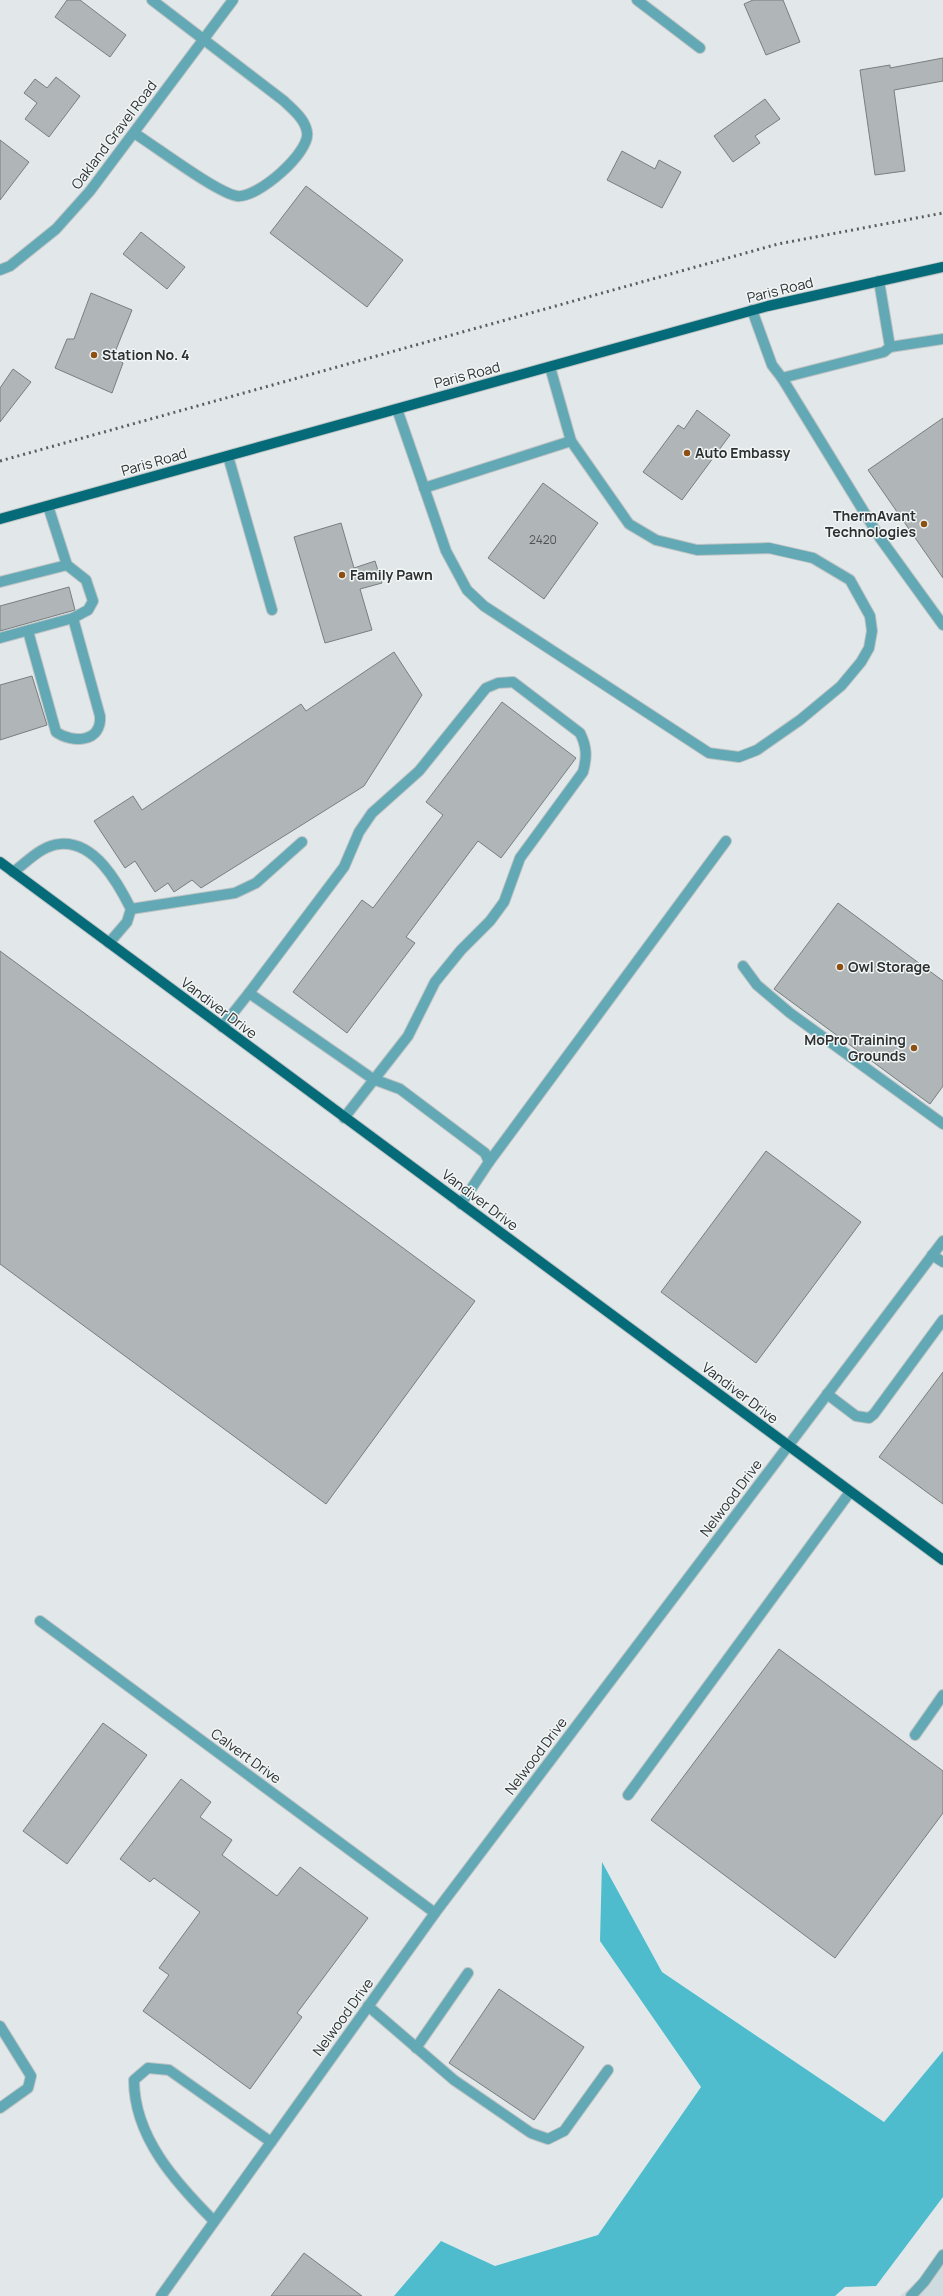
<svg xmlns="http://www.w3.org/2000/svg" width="943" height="2296" font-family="Manrope,sans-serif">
  <rect width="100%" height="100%" fill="#e2e8e9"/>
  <polygon fill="#cfdcdf" points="943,2247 943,2296 900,2296 918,2281"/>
  <polygon fill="#4fbccd" points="602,1862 662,1972 884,2122 943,2051 943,2197 876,2286 845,2287 835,2296 394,2296 441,2241 495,2266 598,2235 701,2087 600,1941"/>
  <g fill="#b0b6b7" stroke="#797e7f">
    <polygon points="67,0 80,0 126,35 110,57 55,17"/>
    <polygon points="753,0 783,0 800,42 766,55 744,4"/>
    <polygon points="943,58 943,81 894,90 905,171 875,175 860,70 890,65 890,68"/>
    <polygon points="56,77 80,96 49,137 25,119 37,103 24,93 35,79 47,88"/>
    <polygon points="765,99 780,119 755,136 760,143 733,162 714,136"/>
    <polygon points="0,140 29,162 0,200"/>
    <polygon points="622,151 655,169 659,160 681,172 662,208 607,180"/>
    <polygon points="306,186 403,260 367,307 270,233"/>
    <polygon points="141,232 185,267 167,289 123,254"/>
    <polygon points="91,293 132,310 113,357 123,363 112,393 55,368 67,339 74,339"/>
    <polygon points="13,369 31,382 0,422 0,388"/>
    <polygon points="697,410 730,435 682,500 643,472 678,425 684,429"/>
    <polygon points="943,418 943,578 868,470"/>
    <polygon points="543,483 598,523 544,599 488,558"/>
    <polygon points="341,523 354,568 375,561 382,583 360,589 372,630 325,643 294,537"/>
    <polygon points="69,587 75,610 0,631 0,606"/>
    <polygon points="394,652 422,695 364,786 201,888 192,880 174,892 168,883 155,892 135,861 125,868 94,821 133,796 142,810 301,704 306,711"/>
    <polygon points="32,676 47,725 0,740 0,685"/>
    <polygon points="502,702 576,758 501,858 478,841 406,937 415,943 347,1033 293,992 362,900 373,908 443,815 426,802"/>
    <polygon points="838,903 943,981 943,1086 930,1104 774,989"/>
    <polygon points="0,951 475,1301 326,1504 0,1264"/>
    <polygon points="766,1151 861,1222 756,1363 661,1292"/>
    <polygon points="943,1372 943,1504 879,1457"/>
    <polygon points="779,1649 943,1771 943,1813 835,1958 651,1820"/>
    <polygon points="103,1723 147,1755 67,1864 23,1831"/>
    <polygon points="181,1779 211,1802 200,1817 232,1840 222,1855 277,1896 300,1867 368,1918 297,2013 302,2017 250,2089 143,2011 169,1975 159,1968 200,1912 154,1878 150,1882 120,1859"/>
    <polygon points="499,1989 584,2047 534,2120 449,2063"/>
    <polygon points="304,2253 362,2296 271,2296"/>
  </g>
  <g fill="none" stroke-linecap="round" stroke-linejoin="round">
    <defs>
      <g id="minor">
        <polyline points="637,0 700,48"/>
        <path d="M 134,133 C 155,146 217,193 237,196 C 257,199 311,152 307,132 C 305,119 293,110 284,101 L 152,0"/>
        <polyline points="0,270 10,266 56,229 90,191 233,0"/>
        <polyline points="752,310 772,365 782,378 884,352 890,347 879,281"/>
        <polyline points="890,347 943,339"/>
        <polyline points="782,378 880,538 943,625"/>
        <polyline points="397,409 446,551 467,590 484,606 709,753 739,757 757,750 800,720 841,686 861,662 869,648 872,631 870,616 850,580 813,558 769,548 697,550 656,540 629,524 571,441 550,367"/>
        <polyline points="228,456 272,610"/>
        <polyline points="424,488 571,441"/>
        <polyline points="0,582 67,565"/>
        <path d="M 28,631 L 56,732 C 73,744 102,742 100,716 L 73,618"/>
        <polyline points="0,638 73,618 88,610 93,601 86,580 67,565 48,506"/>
        <path d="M 13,872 C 27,862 42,845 60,844 C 95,841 118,883 131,909 L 127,922 L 109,943"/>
        <polyline points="131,909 235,893 256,883 302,842"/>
        <polyline points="743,966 757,985 790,1013 943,1124"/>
        <path d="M 249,993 L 344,867 L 359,832 L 372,813 L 419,771 L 486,688 L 498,683 L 513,682 L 580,733 C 587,747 587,757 583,772 L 520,858 L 504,902 L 490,921 L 461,950 L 435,982 L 408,1036 L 344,1118"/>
        <polyline points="222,1027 249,993 373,1079 400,1089 485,1153 489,1162 461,1204"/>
        <polyline points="489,1162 726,841"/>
        <polyline points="932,1255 943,1262"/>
        <polyline points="827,1394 856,1416 869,1418 874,1414 943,1320"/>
        <polyline points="40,1621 435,1913"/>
        <polyline points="915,1735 943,1695"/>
        <polyline points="628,1795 850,1492"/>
        <polyline points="368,2006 454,2080 531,2133 548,2139 564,2131 608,2070"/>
        <polyline points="0,2026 31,2076 28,2088 0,2108"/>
        <polyline points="416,2048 468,1973"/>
        <path d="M 214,2221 C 176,2183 134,2137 134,2080 L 148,2068 L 169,2070 L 271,2142"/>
        <polyline points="161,2296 435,1913 943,1241"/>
        <polyline points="911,2296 924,2282 943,2255"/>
      </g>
      <g id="major">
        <polyline points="0,519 768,306 943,267"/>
        <polyline points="0,862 943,1560"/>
      </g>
    </defs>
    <use href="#minor" stroke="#bec3c4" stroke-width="12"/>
    <use href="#major" stroke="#bec3c4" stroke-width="12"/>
    <use href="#minor" stroke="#63a9b5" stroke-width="10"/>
    <use href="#major" stroke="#066b78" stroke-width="10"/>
    <polyline stroke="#5b5e5e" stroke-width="3" stroke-dasharray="2 4" stroke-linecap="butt" points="0,461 778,244 943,213"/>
  </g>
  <g fill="#8d5012" stroke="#f0f5f6" stroke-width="1.5">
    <circle cx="94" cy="355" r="4"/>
    <circle cx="687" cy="453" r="4"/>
    <circle cx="924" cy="524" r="4"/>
    <circle cx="342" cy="575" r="4"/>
    <circle cx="840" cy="967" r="4"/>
    <circle cx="914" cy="1048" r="4"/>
  </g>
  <g text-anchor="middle" stroke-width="3" stroke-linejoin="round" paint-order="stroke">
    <g font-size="12" fill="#4f5252">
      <text x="543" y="544">2420</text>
    </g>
    <g font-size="14" fill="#2f3131" stroke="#f0f5f6">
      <text transform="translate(114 135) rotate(-53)" y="5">Oakland Gravel Road</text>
      <text transform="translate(780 290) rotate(-14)" y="5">Paris Road</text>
      <text transform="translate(467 375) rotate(-15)" y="5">Paris Road</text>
      <text transform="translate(154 462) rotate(-16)" y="5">Paris Road</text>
      <text transform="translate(219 1008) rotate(37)" y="5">Vandiver Drive</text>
      <text transform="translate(480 1200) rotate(37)" y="5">Vandiver Drive</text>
      <text transform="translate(740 1393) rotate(37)" y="5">Vandiver Drive</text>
      <text transform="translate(731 1498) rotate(-53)" y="5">Nelwood Drive</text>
      <text transform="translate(246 1756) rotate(36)" y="5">Calvert Drive</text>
      <text transform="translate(536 1756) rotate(-53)" y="5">Nelwood Drive</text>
      <text transform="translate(343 2017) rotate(-54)" y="5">Nelwood Drive</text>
    </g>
    <g font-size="14" font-weight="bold" fill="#2f3131" stroke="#f0f5f6" text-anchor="start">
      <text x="102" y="360">Station No. 4</text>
      <text x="695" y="458">Auto Embassy</text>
      <text x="916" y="521" text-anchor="end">ThermAvant<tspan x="916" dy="16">Technologies</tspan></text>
      <text x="350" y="580">Family Pawn</text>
      <text x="848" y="972">Owl Storage</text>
      <text x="906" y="1045" text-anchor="end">MoPro Training<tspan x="906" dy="16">Grounds</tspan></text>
    </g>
  </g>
</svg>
